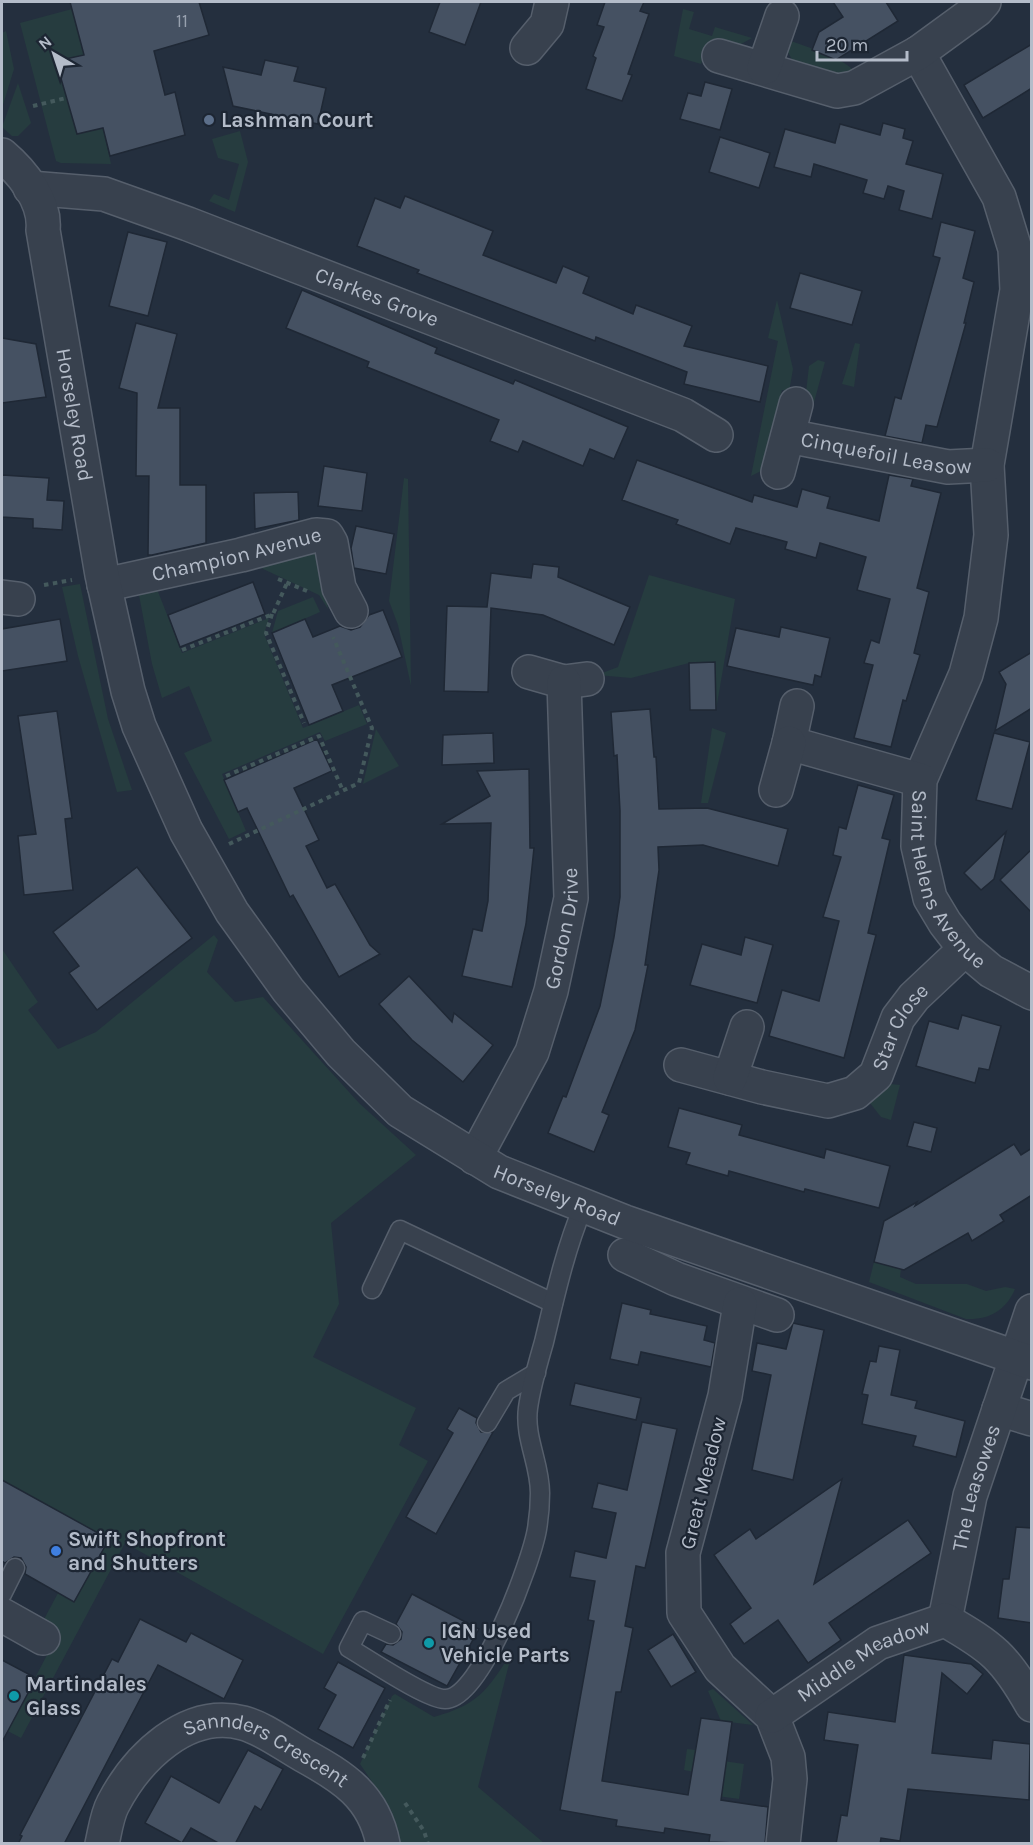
<svg xmlns="http://www.w3.org/2000/svg" width="1033" height="1845" font-family="Karla,sans-serif">
  <rect width="100%" height="100%" fill="#242f3e"/>
  <g fill="#263c3f">
    <polygon points="72,9 84,55 56,62 77,134 103,128 111,164 61,163 56,161 20,23"/>
    <polygon points="683,9 694,12 689,29 712,36 715,27 752,38 741,44 718,38 709,43 701,64 674,56"/>
    <polygon points="6,31 14,69 2,108 2,33"/>
    <path d="M 788,40 C 804,46 848,59 855,73 L 847,78 L 794,63 L 785,47 Z"/>
    <polygon points="18,83 31,123 18,136 12,136 2,127"/>
    <polygon points="240,131 248,162 235,212 209,201 214,194 229,200 239,164 218,158 212,139"/>
    <polygon points="777,300 793,369 789,392 782,390 761,471 751,476 778,341 768,338"/>
    <polygon points="855,343 860,344 854,387 842,384"/>
    <polygon points="818,360 825,362 813,406 805,401 809,366"/>
    <polygon points="404,478 408,479 411,686 398,625 389,601"/>
    <polygon points="319,545 328,609 319,595 248,562"/>
    <polygon points="649,575 735,599 716,710 715,662 689,663 631,678 597,675 618,667"/>
    <polygon points="80,584 108,719 132,790 117,792 78,656 62,587"/>
    <polygon points="157,589 182,653 269,618 264,634 303,728 359,705 367,724 325,741 320,732 222,774 246,831 229,839 184,753 212,741 189,686 162,698 152,664 139,595"/>
    <polygon points="313,597 320,612 272,633 278,611"/>
    <polygon points="712,728 726,733 708,803 701,803"/>
    <polygon points="376,729 399,766 363,784"/>
    <polygon points="214,935 218,940 207,972 235,1002 263,997 359,1103 416,1155 331,1223 339,1304 313,1357 416,1408 399,1445 428,1461 323,1654 125,1543 21,1738 2,1728 2,1715 13,1720 58,1634 41,1625 58,1593 75,1601 109,1539 2,1480 2,949 38,1002 28,1010 58,1049 96,1032"/>
    <polygon points="890,1084 900,1085 891,1120 881,1117 870,1103"/>
    <path d="M 874,1262 L 901,1269 L 900,1277 L 916,1284 L 967,1284 L 986,1291 L 1005,1287 L 1015,1289 C 1006,1310 990,1320 966,1319 L 869,1282 Z"/>
    <path d="M 512,1652 L 478,1787 L 544,1843 L 399,1843 L 391,1810 L 360,1764 L 392,1696 L 395,1694 L 434,1717 C 480,1704 487,1690 512,1652 Z"/>
    <polygon points="713,1689 753,1725 721,1721 708,1691"/>
    <polygon points="687,1749 696,1750 696,1757 744,1764 739,1799 696,1793 699,1773 684,1770"/>
  </g>
  <g fill="#455162" stroke="#1f2835" stroke-width="1.5">
    <polygon points="70,2 199,2 209,35 154,51 165,95 175,92 185,135 110,156 103,128 77,134 56,61 84,55"/>
    <polygon points="440,2 481,2 465,45 429,32"/>
    <polygon points="605,2 644,2 640,11 649,14 628,74 632,75 622,101 586,89 596,58 593,56 604,27 597,25"/>
    <polygon points="833,2 886,2 898,21 836,60 812,50 819,32 843,17"/>
    <polygon points="1032,44 1032,88 983,118 964,85"/>
    <polygon points="265,60 298,67 294,81 326,88 318,124 233,106 223,67 261,75"/>
    <polygon points="705,82 732,89 720,130 680,119 688,93 701,96"/>
    <polygon points="883,123 905,129 903,138 913,141 906,164 943,174 932,219 899,210 904,191 888,186 884,199 863,193 867,180 814,164 811,177 774,167 785,129 835,143 840,124 880,135"/>
    <polygon points="720,137 770,153 759,188 709,172"/>
    <polygon points="405,196 493,231 483,255 556,283 563,266 589,277 583,293 633,314 636,305 692,326 684,346 768,366 760,402 684,384 687,372 596,337 595,341 417,273 419,270 357,246 375,198 400,208"/>
    <polygon points="941,222 975,231 963,278 974,282 964,323 966,323 937,427 926,425 922,443 885,436 895,397 901,399 940,258 933,256"/>
    <polygon points="128,232 167,242 148,316 109,306"/>
    <polygon points="800,273 862,291 852,325 790,308"/>
    <polygon points="302,290 437,348 435,353 513,384 515,380 628,427 614,459 590,449 583,466 523,441 518,452 490,441 499,420 367,367 369,362 286,328"/>
    <polygon points="136,323 177,334 158,408 180,408 180,485 206,485 206,543 152,555 148,555 149,476 136,476 137,393 119,388"/>
    <polygon points="2,338 36,344 46,397 2,403"/>
    <polygon points="637,460 752,502 754,495 797,507 802,489 830,497 827,508 879,521 889,475 913,479 911,486 941,493 917,588 929,592 914,653 920,655 906,701 903,700 891,747 854,738 873,665 864,663 871,640 879,643 890,599 857,590 866,557 820,543 816,558 785,549 787,542 736,528 730,544 676,524 678,520 622,500"/>
    <polygon points="324,466 367,473 362,511 318,506"/>
    <polygon points="2,475 49,478 47,500 64,501 62,530 33,528 33,519 2,517"/>
    <polygon points="298,492 299,520 255,529 254,493"/>
    <polygon points="356,526 394,534 386,574 354,568 351,548"/>
    <polygon points="533,564 559,567 558,577 630,607 614,645 543,615 491,608 488,692 444,691 447,606 487,607 491,573 531,578"/>
    <polygon points="253,582 265,614 180,647 168,615"/>
    <polygon points="383,610 402,657 332,685 343,711 309,725 272,633 305,619 313,637 340,626 351,630 360,627 369,615"/>
    <polygon points="60,619 67,661 2,671 2,629"/>
    <polygon points="781,627 830,638 821,677 815,675 813,685 727,666 736,628 779,637"/>
    <polygon points="1032,652 1032,708 995,731 1006,684 999,672"/>
    <polygon points="715,662 716,710 690,710 689,663"/>
    <polygon points="650,709 654,757 656,757 659,809 707,808 788,829 778,866 703,845 658,847 659,870 645,965 648,965 635,1030 602,1112 609,1115 594,1152 548,1133 563,1096 566,1097 600,1006 614,937 620,897 620,811 617,755 614,756 611,712"/>
    <polygon points="57,711 72,818 65,819 73,890 24,895 18,836 36,834 18,716"/>
    <polygon points="493,733 494,763 442,765 443,735"/>
    <polygon points="994,733 1030,742 1012,809 976,800"/>
    <polygon points="317,739 332,771 294,788 319,840 306,846 327,888 335,884 370,945 380,954 339,977 293,895 290,897 247,808 238,812 224,780"/>
    <polygon points="529,769 530,848 534,848 526,924 512,987 462,976 473,929 482,931 488,901 491,823 442,824 490,796 477,771"/>
    <polygon points="858,785 894,795 882,838 890,840 868,933 876,935 844,1058 769,1036 782,990 819,1001 839,921 823,917 841,857 833,855 839,827 846,829"/>
    <polygon points="1006,832 994,879 981,890 964,873"/>
    <polygon points="1032,849 1032,913 1000,880"/>
    <polygon points="137,867 192,938 97,1010 69,973 79,966 53,932"/>
    <polygon points="745,937 773,945 757,1003 690,985 702,944 741,955"/>
    <polygon points="409,976 452,1022 454,1013 493,1045 463,1082 412,1040 379,1004"/>
    <polygon points="962,1015 1001,1026 989,1070 979,1068 975,1083 916,1066 929,1021 958,1029"/>
    <polygon points="679,1108 742,1125 739,1135 824,1158 826,1149 890,1166 879,1208 805,1189 804,1192 729,1171 728,1176 686,1164 690,1153 668,1147"/>
    <polygon points="914,1122 937,1128 931,1152 907,1146"/>
    <polygon points="1014,1144 1021,1155 1032,1148 1032,1195 1000,1215 1004,1221 972,1241 968,1233 904,1270 874,1262 884,1221 917,1202 915,1206"/>
    <polygon points="622,1303 651,1310 650,1314 707,1326 704,1340 715,1343 711,1367 641,1352 638,1365 610,1359"/>
    <polygon points="793,1323 824,1330 793,1480 752,1470 771,1375 752,1371 757,1343 786,1349"/>
    <polygon points="879,1346 900,1350 891,1395 917,1401 915,1408 965,1421 956,1457 913,1446 916,1436 862,1424 868,1395 862,1394 870,1361 876,1362"/>
    <polygon points="575,1383 641,1398 636,1420 570,1405"/>
    <polygon points="459,1408 477,1418 476,1423 481,1432 493,1432 436,1534 406,1517 453,1433 447,1429"/>
    <polygon points="642,1422 677,1429 645,1568 636,1566 625,1626 633,1628 621,1692 616,1692 602,1781 688,1795 701,1718 732,1722 721,1800 768,1807 765,1844 709,1842 710,1835 665,1828 664,1833 616,1826 617,1820 560,1810 594,1621 588,1620 595,1581 570,1577 575,1551 606,1558 616,1513 592,1508 598,1483 627,1490"/>
    <polygon points="842,1479 814,1584 908,1520 931,1553 829,1623 841,1640 808,1663 778,1620 744,1644 730,1624 751,1608 714,1555 750,1529 756,1539"/>
    <polygon points="2,1480 109,1539 74,1602 25,1574 26,1567 21,1558 14,1557 5,1563 2,1561"/>
    <polygon points="1016,1527 1032,1528 1032,1623 998,1618 1003,1579 1009,1579"/>
    <polygon points="412,1594 479,1629 447,1686 381,1652 386,1644 393,1645 401,1639 402,1632 396,1624"/>
    <polygon points="140,1619 186,1642 191,1633 243,1660 224,1699 158,1665 64,1844 18,1844 22,1836 20,1835 112,1659 118,1662"/>
    <polygon points="673,1634 696,1672 671,1687 648,1650"/>
    <polygon points="904,1655 971,1664 983,1674 967,1694 942,1673 932,1753 991,1759 993,1740 1030,1744 1029,1800 908,1789 900,1841 881,1838 880,1844 836,1844 841,1815 847,1816 858,1745 824,1740 828,1712 895,1722"/>
    <polygon points="2,1660 36,1678 2,1742"/>
    <polygon points="338,1662 385,1688 353,1748 318,1729 336,1695 324,1688"/>
    <polygon points="248,1750 283,1769 261,1810 255,1806 235,1844 220,1844 191,1828 182,1843 145,1823 171,1776 219,1803"/>
  </g>
  <g fill="none" stroke-linecap="round" stroke-linejoin="round">
    <defs>
      <g id="service">
        <polyline points="372,1289 400,1230 553,1303"/>
        <polyline points="487,1423 506,1391 536,1373"/>
        <polyline points="2,1594 15,1568"/>
        <path d="M 391,1634 L 363,1621 L 349,1648 C 368,1659 427,1699 445,1699 C 481,1700 532,1560 537,1529 C 539,1517 540,1504 540,1493 C 540,1463 524,1438 528,1408 C 531,1386 538,1363 544,1342 C 555,1296 565,1250 583,1207"/>
      </g>
      <g id="minor">
        <polyline points="527,48 547,24 552,2"/>
        <path id="s1" d="M 918,53 L 999,197 L 1015,249 L 1017,290 L 987,465 L 991,535 L 981,618 L 966,674 L 920,780 L 918,846 L 930,898 L 945,923 L 965,949 L 991,971 L 1032,993"/>
        <polyline points="719,56 837,91 854,88 918,53 977,10 984,2"/>
        <polyline points="764,68 782,16"/>
        <path id="s2" d="M 30,188 L 104,194 L 188,224 L 683,415 L 716,435"/>
        <path id="s3" d="M 788,436 L 948,467 L 987,465"/>
        <polyline points="778,472 796,404"/>
        <path id="s4" d="M 104,585 L 241,555 L 316,535 L 327,536 L 331,543 L 339,588 L 351,611"/>
        <polyline points="2,597 18,599"/>
        <polyline points="529,672 564,682 587,679"/>
        <polyline points="797,706 789,743 920,780"/>
        <polyline points="776,790 789,743"/>
        <path id="s5" d="M 681,1065 L 762,1087 L 828,1101 L 855,1093 L 876,1075 L 898,1018 L 914,997 L 965,949"/>
        <polyline points="730,1078 747,1027"/>
        <path id="s6" d="M 475,1158 L 532,1052 L 551,991 L 571,898 L 564,682"/>
        <polyline points="625,1255 676,1279 777,1315"/>
        <polyline points="740,1304 725,1396 683,1553 684,1613 720,1668 772,1716 788,1757 790,1779 783,1844"/>
        <polyline points="999,1409 1032,1419"/>
        <polyline points="2,1615 43,1638"/>
        <path id="s7" d="M 945,1620 L 970,1496 L 1032,1311"/>
        <path id="s8" d="M 772,1716 L 878,1643 L 945,1620 C 992,1647 1005,1657 1032,1705"/>
        <path id="s9" d="M 102,1844 C 105,1831 107,1815 113,1804 C 137,1758 187,1708 243,1723 C 263,1728 285,1745 303,1755 C 343,1777 374,1796 383,1844"/>
      </g>
      <g id="tertiary">
        <path id="s10" d="M 2,155 C 22,172 46,201 43,230 L 102,575 L 128,691 L 139,726 L 186,831 L 232,912 L 288,990 L 341,1053 L 400,1111 L 499,1172 L 625,1222 L 1032,1363"/>
      </g>
    </defs>
    <use href="#service" stroke="#565f6c" stroke-width="21"/>
    <use href="#minor" stroke="#565f6c" stroke-width="36"/>
    <use href="#tertiary" stroke="#565f6c" stroke-width="36"/>
    <g stroke="#44595c" stroke-width="4" stroke-dasharray="4.5 4.5" stroke-linecap="butt">
      <polyline points="33,106 66,98"/>
      <polyline points="278,579 307,591"/>
      <polyline points="44,585 72,580"/>
      <polyline points="272,614 266,633 304,723"/>
      <polyline points="182,650 273,614 287,583"/>
      <polyline points="226,776 319,736 343,791"/>
      <polyline points="229,844 359,783 372,728 333,637"/>
      <polyline points="363,1758 390,1700"/>
      <polyline points="405,1803 424,1831 428,1844"/>
    </g>
    <use href="#service" stroke="#38414e" stroke-width="18"/>
    <use href="#minor" stroke="#38414e" stroke-width="33"/>
    <use href="#tertiary" stroke="#38414e" stroke-width="33"/>
  </g>
  <circle fill="#5c6f8a" stroke="#1d2633" stroke-width="2" cx="209" cy="120" r="6"/>
  <circle fill="#3f7fe0" stroke="#1d2633" stroke-width="2" cx="56" cy="1551" r="6"/>
  <g fill="#0f9aa8" stroke="#1d2633" stroke-width="2">
    <circle cx="429" cy="1643" r="6"/>
    <circle cx="14" cy="1696" r="6"/>
  </g>
  <g text-anchor="middle" stroke-width="4.5" stroke-linejoin="round" paint-order="stroke">
    <g font-size="18" fill="#98a1af">
      <text x="182" y="27">11</text>
    </g>
    <g font-size="21" font-weight="bold" fill="#b4bcc9" stroke="#1d2633" text-anchor="start">
      <text x="221" y="127">Lashman Court</text>
      <text x="68" y="1546">Swift Shopfront<tspan x="68" dy="24">and Shutters</tspan></text>
      <text x="441" y="1638">IGN Used<tspan x="441" dy="24">Vehicle Parts</tspan></text>
      <text x="26" y="1691">Martindales<tspan x="26" dy="24">Glass</tspan></text>
    </g>
    <g font-size="21" fill="#b4bcc9" stroke="#1d2633">
      <text dy="7" stroke="none"><textPath href="#s2" startOffset="366">Clarkes Grove</textPath></text>
      <text dy="7" stroke="none"><textPath href="#s10" startOffset="276">Horseley Road</textPath></text>
      <text dy="7" stroke="none"><textPath href="#s3" startOffset="100">Cinquefoil Leasow</textPath></text>
      <text dy="7" stroke="none"><textPath href="#s4" startOffset="136">Champion Avenue</textPath></text>
      <text dy="7" stroke="none"><textPath href="#s1" startOffset="873">Saint Helens Avenue</textPath></text>
      <text dy="7" stroke="none"><textPath href="#s6" startOffset="248">Gordon Drive</textPath></text>
      <text dy="7" stroke="none"><textPath href="#s5" startOffset="261">Star Close</textPath></text>
      <text dy="7" stroke="none"><textPath href="#s10" startOffset="1242">Horseley Road</textPath></text>
      <text transform="translate(703 1483) rotate(-76)" y="7">Great Meadow</text>
      <text dy="7" stroke="none"><textPath href="#s7" startOffset="136">The Leasowes</textPath></text>
      <text dy="7" stroke="none"><textPath href="#s8" startOffset="108">Middle Meadow</textPath></text>
      <text dy="7" stroke="none"><textPath href="#s9" startOffset="236">Sannders Crescent</textPath></text>
    </g>
  </g>
  <rect width="1033" height="1845" fill="none" stroke="#b4bcc9" stroke-width="6"/>
  <g transform="translate(54 54) rotate(321)" stroke="#1d2633" stroke-width="4.5" paint-order="stroke">
  <path d="M0-4.5L10 22L0 15L-10 22Z" fill="#b4bcc9"/>
  <text y="-9" font-size="16" font-weight="bold" text-anchor="middle" fill="#b4bcc9">N</text>
  </g>
  <path d="M817 51v9h90v-9" fill="none" stroke="#b4bcc9" stroke-width="3"/>
  <text x="826" y="51" font-size="18" fill="#b4bcc9" stroke="#1d2633" stroke-width="4.5" paint-order="stroke">20 m</text>
</svg>
